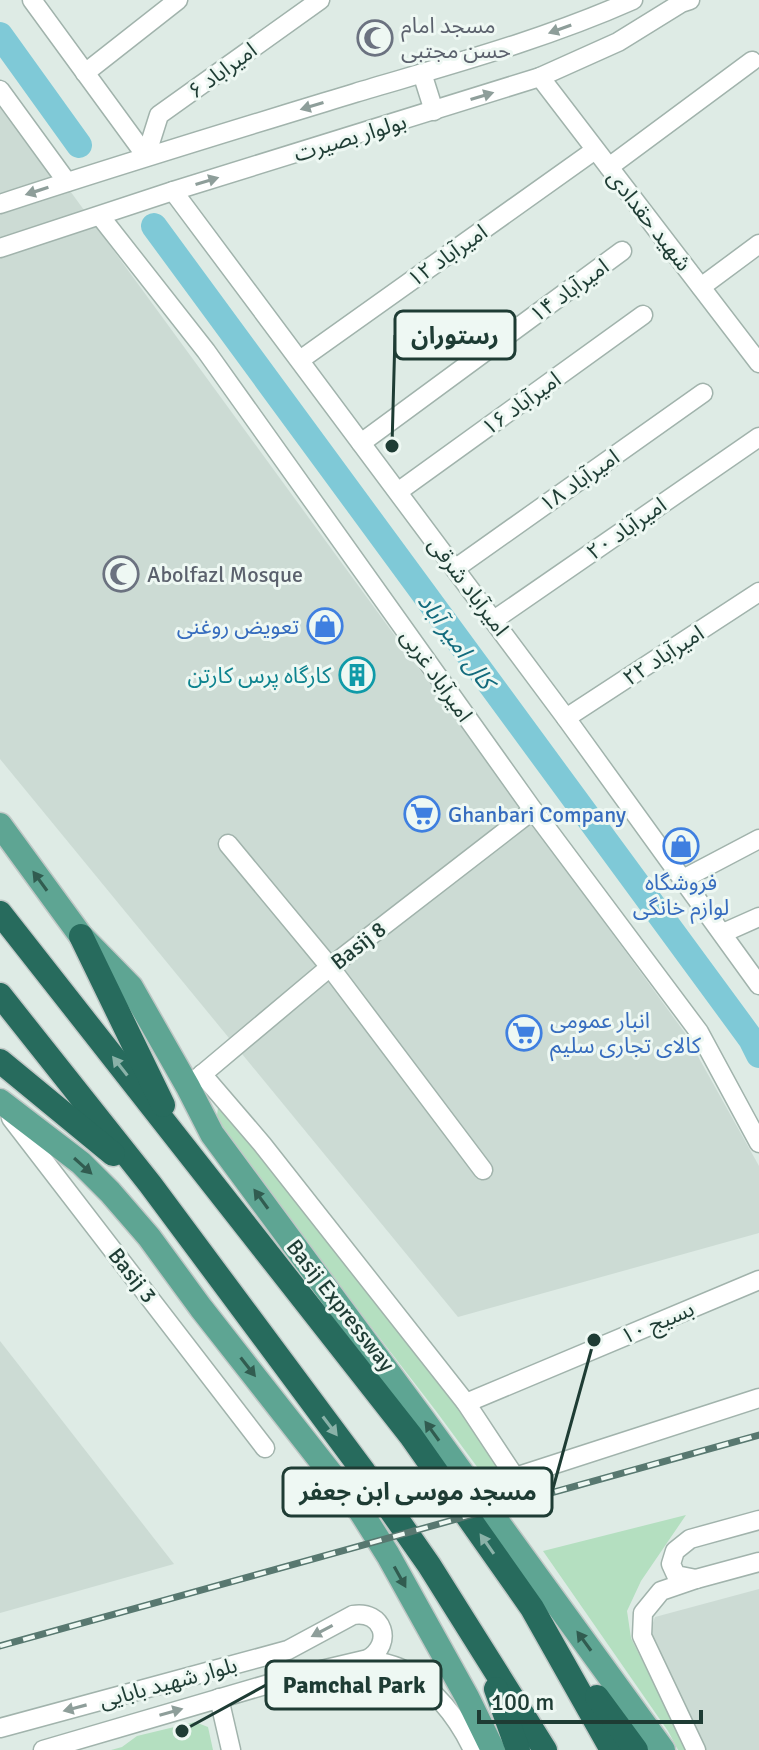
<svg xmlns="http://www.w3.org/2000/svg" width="759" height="1750" font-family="Signika,'Noto Sans Arabic',sans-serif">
  <rect width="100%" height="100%" fill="#deebe5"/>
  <g fill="#ccdbd4">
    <polygon points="0,95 685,1033 759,1166 759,1233 458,1317 0,759"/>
    <polygon points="0,1341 174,1564 0,1613"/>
    <polygon points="759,1589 759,1750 706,1750 649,1635 655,1617"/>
  </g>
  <g fill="#b4dfc0">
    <polygon points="219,1100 516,1480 517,1492 500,1498 436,1411 221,1132 216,1123"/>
    <polygon points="686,1515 641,1581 627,1611 631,1638 687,1750 678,1750 668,1731 543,1551"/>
    <polygon points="195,1722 208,1727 213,1750 111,1750 122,1747 137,1736"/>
  </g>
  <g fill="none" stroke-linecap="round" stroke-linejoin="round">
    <g stroke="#7fc9d7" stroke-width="26">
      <polyline points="0,35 79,145"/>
      <polyline points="154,226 751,1039 759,1055"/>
    </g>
    <defs>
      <g id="minor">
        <polyline points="32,0 146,156"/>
        <polyline points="85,73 178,0"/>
        <polyline points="422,73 434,111"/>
        <polyline points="540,77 759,363"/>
        <polyline points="0,90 67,182"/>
        <polyline points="146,156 159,115 320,0"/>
        <polyline points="609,167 752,61"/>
        <polyline points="173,191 566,718 759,985"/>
        <path d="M 0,204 C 118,165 237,129 355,93 C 449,65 543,40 633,0"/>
        <polyline points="100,216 206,351 533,810 699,1032 759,1143"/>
        <polyline points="0,248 173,191 540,77 618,42 681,3 690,0"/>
        <polyline points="701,287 759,244"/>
        <polyline points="300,360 595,150"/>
        <polyline points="361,443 622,251"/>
        <polyline points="399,491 643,315"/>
        <polyline points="456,568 703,393"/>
        <polyline points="494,620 759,437"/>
        <polyline points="566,718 759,592"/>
        <polyline points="228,844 330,967 483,1170"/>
        <polyline points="683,879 759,839"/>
        <polyline points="723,933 759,917"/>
        <polyline points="202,1074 262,1144 466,1403 515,1477 759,1398"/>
        <polyline points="193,1082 330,967 533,810"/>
        <polyline points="11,1118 265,1448"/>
        <polyline points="466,1403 759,1280"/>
        <polyline points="696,1579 676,1575 671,1564 675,1551 690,1539 759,1520"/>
        <path d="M 368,1659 C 379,1662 393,1664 404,1670 C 434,1689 458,1718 473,1750"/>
        <polyline points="219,1698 231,1750"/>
        <path d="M 0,1728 L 288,1650 L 353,1615 C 383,1610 394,1643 368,1659 L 296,1676 L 43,1750"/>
        <polyline points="696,1750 642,1636 643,1613 661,1591 696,1579 759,1562"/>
      </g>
      <g id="major">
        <polyline points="0,825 81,936 131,987 188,1087 212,1134 422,1418 663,1750"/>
        <polyline points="0,1101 81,1163 110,1192 149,1237 201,1308 361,1512 388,1555 467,1697 493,1750"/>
      </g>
      <g id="highway">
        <polyline points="0,913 411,1436 532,1608 612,1750"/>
        <polyline points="81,936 163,1105"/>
        <polyline points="0,995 150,1184 364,1472 429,1565 545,1750"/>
        <polyline points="0,1061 113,1154"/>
        <polyline points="496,1689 518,1750"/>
        <polyline points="597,1697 636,1750"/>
      </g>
    </defs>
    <use href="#minor" stroke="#a1b3ac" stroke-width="21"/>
    <use href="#major" stroke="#c0c8c6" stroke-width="27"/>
    <use href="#highway" stroke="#c0c8c6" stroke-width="27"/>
    <use href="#minor" stroke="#fff" stroke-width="18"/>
    <use href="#major" stroke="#5ea593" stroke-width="24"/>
    <use href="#highway" stroke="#276b5d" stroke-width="24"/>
    <defs>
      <polyline id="rail" points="0,1646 759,1435"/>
    </defs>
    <use href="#rail" stroke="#587870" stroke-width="7"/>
    <use href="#rail" stroke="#eef8f3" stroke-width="4" stroke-dasharray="12" stroke-linecap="butt"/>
  </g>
  <defs><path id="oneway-solid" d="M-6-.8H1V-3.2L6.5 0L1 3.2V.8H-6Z" transform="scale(2)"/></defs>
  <g fill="#8e9e9a">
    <use href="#oneway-solid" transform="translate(560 29) rotate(160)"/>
    <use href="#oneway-solid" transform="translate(482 96) rotate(-17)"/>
    <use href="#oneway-solid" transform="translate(312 106) rotate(163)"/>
    <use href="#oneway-solid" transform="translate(207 181) rotate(-17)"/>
    <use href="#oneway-solid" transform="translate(37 191) rotate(162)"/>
    <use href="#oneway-solid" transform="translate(322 1631) rotate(152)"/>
    <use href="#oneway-solid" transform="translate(75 1708) rotate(165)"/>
    <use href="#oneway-solid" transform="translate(171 1712) rotate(-16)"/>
  </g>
  <g fill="#315c50">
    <use href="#oneway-solid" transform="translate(40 881) rotate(-126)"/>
    <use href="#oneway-solid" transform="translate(83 1166) rotate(42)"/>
    <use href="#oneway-solid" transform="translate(261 1199) rotate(-126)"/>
    <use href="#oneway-solid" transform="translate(248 1367) rotate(52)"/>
    <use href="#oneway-solid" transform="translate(432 1431) rotate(-126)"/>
    <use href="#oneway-solid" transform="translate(400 1577) rotate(61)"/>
    <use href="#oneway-solid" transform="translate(584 1641) rotate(-126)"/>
  </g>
  <g fill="#8ab2a8">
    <use href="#oneway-solid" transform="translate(120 1066) rotate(-128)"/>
    <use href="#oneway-solid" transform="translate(330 1426) rotate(53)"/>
    <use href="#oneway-solid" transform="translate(487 1544) rotate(-125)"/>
  </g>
  <defs>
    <symbol id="mosque-ring" viewBox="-11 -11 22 22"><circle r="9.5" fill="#eef8f3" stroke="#6b7280" stroke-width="1.5"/><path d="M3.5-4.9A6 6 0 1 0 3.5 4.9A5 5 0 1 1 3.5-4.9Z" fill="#6b7280"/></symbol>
    <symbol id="shop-ring" viewBox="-11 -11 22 22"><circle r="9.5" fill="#eef8f3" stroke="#3f7fe0" stroke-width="1.5"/><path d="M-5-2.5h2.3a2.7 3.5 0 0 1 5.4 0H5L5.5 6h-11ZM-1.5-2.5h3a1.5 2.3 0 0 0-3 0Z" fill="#3f7fe0"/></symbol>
    <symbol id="building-ring" viewBox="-11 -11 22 22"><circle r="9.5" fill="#eef8f3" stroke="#0f9aa8" stroke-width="1.5"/><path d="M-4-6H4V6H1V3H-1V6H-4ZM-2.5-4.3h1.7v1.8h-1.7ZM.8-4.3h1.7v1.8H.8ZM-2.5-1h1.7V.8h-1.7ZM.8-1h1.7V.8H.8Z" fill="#0f9aa8"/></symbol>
    <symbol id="supermarket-ring" viewBox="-11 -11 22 22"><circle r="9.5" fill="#eef8f3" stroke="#3f7fe0" stroke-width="1.5"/><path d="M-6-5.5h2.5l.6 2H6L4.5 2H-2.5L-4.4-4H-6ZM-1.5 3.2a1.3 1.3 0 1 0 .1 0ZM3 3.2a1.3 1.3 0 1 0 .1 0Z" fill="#3f7fe0"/></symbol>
  </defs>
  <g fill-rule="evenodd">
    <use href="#mosque-ring" x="355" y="18" width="40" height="40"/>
    <use href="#mosque-ring" x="101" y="554" width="40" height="40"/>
    <use href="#shop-ring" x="305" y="606" width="40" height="40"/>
    <use href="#building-ring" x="337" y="655" width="40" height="40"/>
    <use href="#supermarket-ring" x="402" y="794" width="40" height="40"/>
    <use href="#shop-ring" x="661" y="826" width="40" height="40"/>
    <use href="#supermarket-ring" x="504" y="1013" width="40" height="40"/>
  </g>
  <g text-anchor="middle" stroke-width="6" stroke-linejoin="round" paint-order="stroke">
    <g font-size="22" fill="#5b616d" stroke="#eef8f3" text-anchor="start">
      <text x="401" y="33">مسجد امام<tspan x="401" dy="25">حسن مجتبی</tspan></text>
      <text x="147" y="582">Abolfazl Mosque</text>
    </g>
    <g font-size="22" fill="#1e3c34" stroke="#eef8f3">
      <text transform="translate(222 70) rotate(-36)" y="8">امیراباد ۶</text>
      <text transform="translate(350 137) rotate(-17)" y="8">بولوار بصیرت</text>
      <text transform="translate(650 220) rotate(52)" y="8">شهید حقدادی</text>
      <text transform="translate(447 255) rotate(-35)" y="8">امیرآباد ۱۲</text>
      <text transform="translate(569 290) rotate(-36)" y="8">امیرآباد ۱۴</text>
      <text transform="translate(521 403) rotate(-36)" y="8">امیرآباد ۱۶</text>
      <text transform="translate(579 480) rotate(-35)" y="8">امیرآباد ۱۸</text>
      <text transform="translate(626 528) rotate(-35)" y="8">امیرآباد ۲۰</text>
      <text transform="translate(469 586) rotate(53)" y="8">امیرآباد شرقی</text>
      <text transform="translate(663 655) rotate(-33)" y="8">امیرآباد ۲۲</text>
      <text transform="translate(437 675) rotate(55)" y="8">امیرآباد غربی</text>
      <text transform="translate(358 945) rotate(-38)" y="8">Basij 8</text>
      <text transform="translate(133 1275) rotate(52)" y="8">Basij 3</text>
      <text transform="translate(341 1305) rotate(52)" y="8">Basij Expressway</text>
      <text transform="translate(657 1322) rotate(-23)" y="8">بسیج ۱۰</text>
      <text transform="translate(168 1682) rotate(-15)" y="8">بلوار شهید بابایی</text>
    </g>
    <g font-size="22" fill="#366cbe" stroke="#eef8f3" text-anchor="start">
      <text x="299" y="634" text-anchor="end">تعویض روغنی</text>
      <text x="448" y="822">Ghanbari Company</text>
      <text x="681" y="890" text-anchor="middle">فروشگاه<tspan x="681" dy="25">لوازم خانگی</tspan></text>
      <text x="550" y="1028">انبار عمومی<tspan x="550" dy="25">کالای تجاری سلیم</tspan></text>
    </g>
    <g font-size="22" fill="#0d838f" stroke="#eef8f3" text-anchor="end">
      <text x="331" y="683">کارگاه پرس کارتن</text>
    </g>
    <g font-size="24" font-style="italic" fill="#136b7d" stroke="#eef8f3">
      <text transform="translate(456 641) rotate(54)" y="8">کال امیر آباد</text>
    </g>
  </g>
  <path fill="none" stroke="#1e3c34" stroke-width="3" d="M392 446L395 335M594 1340L552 1492M182 1731L266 1685"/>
  <g fill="#1e3c34" stroke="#eef8f3" stroke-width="3">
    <circle cx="392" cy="446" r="8"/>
    <circle cx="594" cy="1340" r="8"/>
    <circle cx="182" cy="1731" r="8"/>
  </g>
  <g fill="#eef8f3" stroke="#1e3c34" stroke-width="3">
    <rect x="395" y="311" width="120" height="48" rx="8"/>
    <rect x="283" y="1468" width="269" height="48" rx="8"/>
    <rect x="266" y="1661" width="175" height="48" rx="8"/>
  </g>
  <g font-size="24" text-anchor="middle" font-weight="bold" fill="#1e3c34">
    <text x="455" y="344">رستوران</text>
    <text x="418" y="1500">مسجد موسی ابن جعفر</text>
    <text x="354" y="1693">Pamchal Park</text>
  </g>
  <path d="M479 1710v12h222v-12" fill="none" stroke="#1e3c34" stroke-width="4"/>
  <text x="491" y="1710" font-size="24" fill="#1e3c34" stroke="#eef8f3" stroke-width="6" paint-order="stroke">100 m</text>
</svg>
